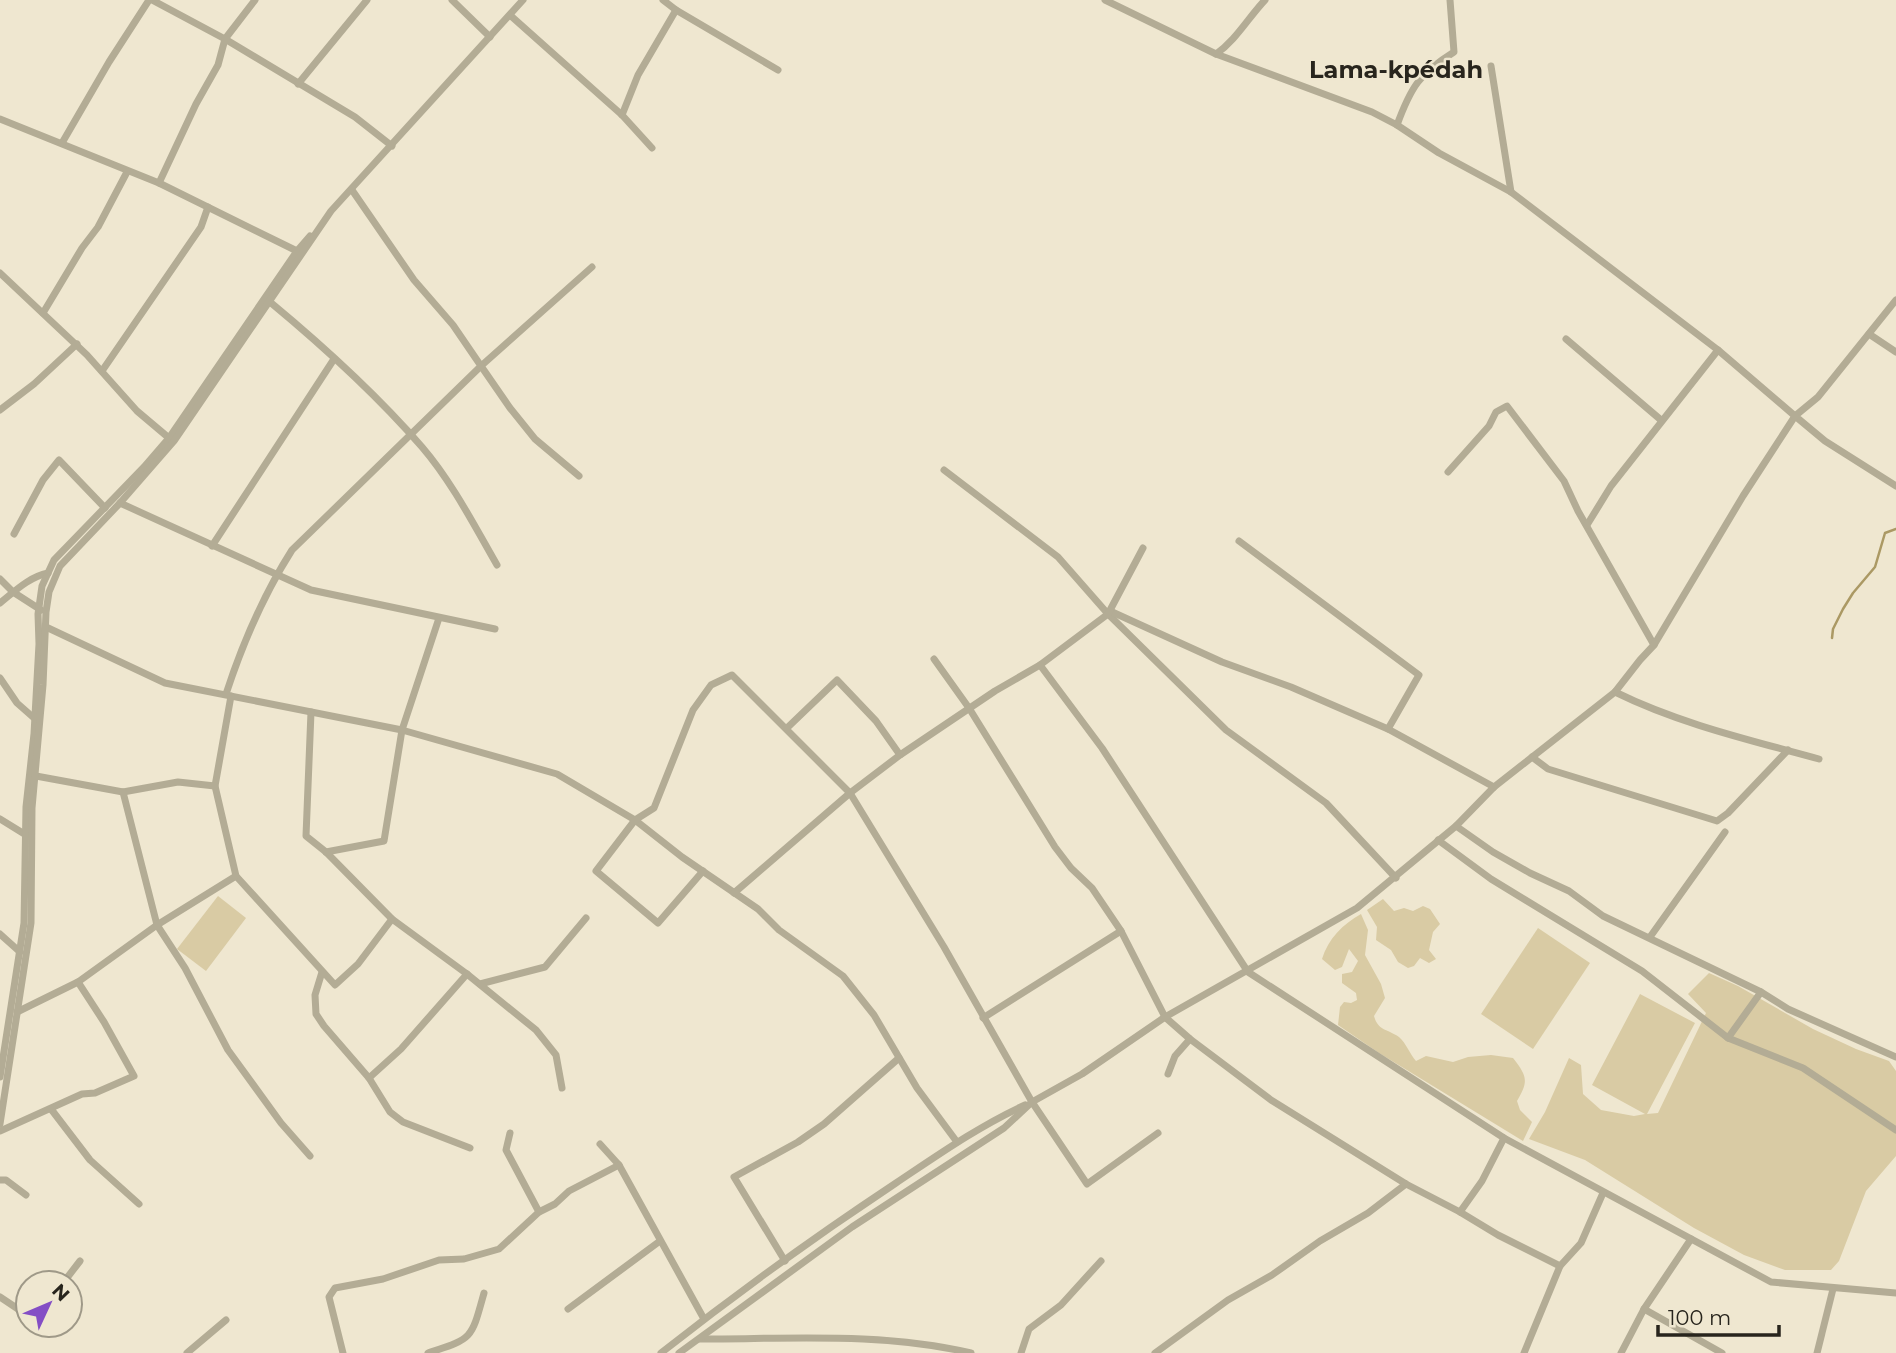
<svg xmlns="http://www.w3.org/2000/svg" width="1896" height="1353" font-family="Montserrat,sans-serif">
  <rect width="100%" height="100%" fill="#efe7d0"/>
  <g fill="#d9cba4">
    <polygon points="218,896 246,918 206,971 177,949"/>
    <polygon points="1383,899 1394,911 1404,908 1413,911 1423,906 1430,909 1440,924 1433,932 1429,950 1436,959 1429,963 1420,958 1414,966 1408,968 1398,962 1391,950 1376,940 1377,927 1367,910"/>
    <path d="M 1361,914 L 1368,930 L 1365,955 L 1381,984 L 1385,998 L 1374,1016 C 1378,1031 1388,1029 1399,1037 C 1406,1043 1410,1054 1416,1061 L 1426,1056 L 1453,1062 L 1468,1057 L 1491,1055 L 1513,1058 C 1527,1076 1529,1081 1517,1101 L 1520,1110 L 1532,1122 L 1523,1141 L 1379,1053 L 1338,1025 L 1340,1007 L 1344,1002 L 1351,1003 L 1357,1000 L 1356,993 L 1342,983 L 1342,974 L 1352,972 L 1358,961 L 1349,949 L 1342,967 L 1335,970 L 1322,959 C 1328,939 1343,924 1361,914 Z"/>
    <polygon points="1538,928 1590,963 1533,1049 1481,1014"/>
    <polygon points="1709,973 1738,986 1813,1029 1856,1049 1889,1061 1896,1071 1896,1156 1866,1191 1839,1261 1831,1270 1785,1270 1744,1255 1694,1228 1585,1160 1529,1139 1545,1112 1569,1058 1581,1065 1583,1094 1601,1110 1634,1116 1645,1114 1592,1085 1640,994 1695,1023 1647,1114 1658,1113 1706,1013 1688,994"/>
  </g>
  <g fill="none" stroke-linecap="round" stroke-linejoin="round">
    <polyline stroke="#ab9964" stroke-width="2.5" points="1832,638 1833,629 1843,609 1853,593 1875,567 1885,533 1896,529"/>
    <g stroke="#b3ac95" stroke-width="7">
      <polyline points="152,0 225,39 355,117 392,146"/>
      <polyline points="452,0 490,37"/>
      <polyline points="663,0 676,10 778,70"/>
      <polyline points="510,15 622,115 652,148"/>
      <path d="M 1216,54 C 1236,40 1248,18 1265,0"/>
      <polyline points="1491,66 1511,192"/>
      <polyline points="298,84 367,0"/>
      <polyline points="622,115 638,75 676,10"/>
      <polyline points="0,119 159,183 297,251"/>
      <path d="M 1397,125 C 1411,87 1419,74 1454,52 L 1450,0"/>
      <polyline points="62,143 109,62 149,0"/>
      <polyline points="159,183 196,104 218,65 225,39 255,0"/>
      <polyline points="0,273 87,355 137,411 169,438"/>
      <polyline points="1896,300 1818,397 1795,416 1825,441 1896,486"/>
      <path d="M 270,302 C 323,346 377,395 422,447 C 452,482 474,525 497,565"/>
      <polyline points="43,313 82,248 98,227 127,172"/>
      <polyline points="1869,334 1896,352"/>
      <polyline points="1566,339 1661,420"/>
      <polyline points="102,371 201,227 208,207"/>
      <polyline points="0,410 34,384 77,344"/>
      <polyline points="944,470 1058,557 1108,614 1226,730 1326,803 1396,878"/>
      <polyline points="1448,472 1489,426 1496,412 1507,406 1564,481 1578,511 1654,645"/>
      <polyline points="579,476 535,439 510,408 481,366 592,267"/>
      <polyline points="120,503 311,590 495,629"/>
      <polyline points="1587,525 1611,486 1718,350"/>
      <polyline points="14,534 43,480 59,460 105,508"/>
      <polyline points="1239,541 1419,675 1388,729"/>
      <polyline points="212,546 334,359"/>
      <polyline points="0,579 13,592 41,610"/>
      <path d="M 0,603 C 15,591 29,577 48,573"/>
      <polyline points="1110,611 1222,662 1291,687 1388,729 1494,787"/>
      <polyline points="46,627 165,683 402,730 557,774 635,820 682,857 758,909 779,930 843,976 874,1015 917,1088 957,1142"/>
      <polyline points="934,659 969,708 1055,847 1071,868 1092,888 1121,931 1165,1017 1190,1039 1271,1100 1406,1184 1460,1212 1498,1235 1560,1266"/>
      <polyline points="1040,665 1102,748 1248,972 1504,1138 1771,1282 1896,1293"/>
      <polyline points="0,678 17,703 34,718"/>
      <path d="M 1615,692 C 1680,724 1750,740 1819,759"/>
      <path d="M 226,694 C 242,645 264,594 292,550 L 481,366 L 453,325 L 414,280 L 352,190"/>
      <polyline points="231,696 215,786 236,876 335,985 358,964 392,919"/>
      <polyline points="311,712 306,836 326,852 392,919 467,974 536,1030 556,1055 562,1088"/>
      <polyline points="787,728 837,680 876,721 900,755"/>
      <polyline points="1532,757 1548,769 1717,821 1728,813 1788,750"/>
      <polyline points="36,776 123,792 178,782 215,786"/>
      <polyline points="123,792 157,925 185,968 228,1050 281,1123 310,1156"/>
      <polyline points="0,819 26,835"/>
      <polyline points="1456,826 1493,852 1530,873 1569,891 1603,916 1761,992 1788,1009 1896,1057"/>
      <polyline points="1438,840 1491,879 1642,971 1728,1038 1803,1068 1896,1130"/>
      <polyline points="326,852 384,841 402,730 439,618"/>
      <polyline points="703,871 658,923 596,871 635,820 654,808 693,710 711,685 732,675 850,793 944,947 1032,1102 1087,1184 1158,1133"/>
      <polyline points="734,893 850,793 900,755 995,691 1040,665 1108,614 1143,548"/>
      <polyline points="0,934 20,952"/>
      <polyline points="1650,937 1725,832"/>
      <polyline points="322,972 315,995 316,1014 324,1026 369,1078 390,1112 403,1122 470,1148"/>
      <polyline points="480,984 545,967 586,918"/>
      <polyline points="17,1012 78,982 157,925 236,876"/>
      <polyline points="983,1018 1121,931"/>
      <polyline points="1728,1038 1761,992"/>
      <polyline points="1168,1074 1175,1056 1190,1039"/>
      <polyline points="0,1077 24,923 26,807 34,734 39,644 38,614 42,586 54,560 144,467 169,438 297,251 310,236"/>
      <polyline points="369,1078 401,1049 467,974"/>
      <polyline points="51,1109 90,1160 139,1204"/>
      <polyline points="0,1124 31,923 32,808 43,685 46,612 49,592 60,566 120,503 174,441 331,211 523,0"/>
      <polyline points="0,1131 82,1094 95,1093 134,1076 104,1022 78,982"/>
      <polyline points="510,1133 506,1150 539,1212"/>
      <polyline points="600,1144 619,1165 704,1319"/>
      <polyline points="0,1180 6,1180 26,1195"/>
      <polyline points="1460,1212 1482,1181 1504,1138"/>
      <polyline points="785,1261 734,1177 798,1142 824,1124 899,1058"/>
      <polyline points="63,1283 80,1261"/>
      <polyline points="0,1297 24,1313 28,1311"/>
      <polyline points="568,1309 660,1241"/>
      <polyline points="1644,1309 1722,1353"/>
      <path d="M 700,1339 C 790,1339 882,1332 971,1353"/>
      <polyline points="187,1353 226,1320"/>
      <polyline points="343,1353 329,1297 335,1288 383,1279 439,1260 464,1259 499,1249 539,1212 555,1204 569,1191 619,1165"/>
      <path d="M 428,1353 C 473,1338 471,1340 484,1293"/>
      <path d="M 661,1353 C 737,1293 816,1236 896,1183 C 938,1155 979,1126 1025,1105"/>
      <polyline points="679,1353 852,1227 1004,1128 1032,1102 1082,1074 1165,1017 1357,908 1456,826 1494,787 1615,692 1640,660 1654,645 1743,496 1795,416 1718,350 1511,192 1439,153 1397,125 1372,112 1216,54 1105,0"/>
      <polyline points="1021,1353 1029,1329 1061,1305 1101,1261"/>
      <polyline points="1155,1353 1228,1300 1272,1275 1320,1241 1368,1213 1406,1184"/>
      <polyline points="1524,1353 1560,1266 1581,1243 1603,1193"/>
      <polyline points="1621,1353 1644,1309 1691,1239"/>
      <polyline points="1817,1353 1833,1289"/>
    </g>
  </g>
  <g text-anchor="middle" stroke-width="5" stroke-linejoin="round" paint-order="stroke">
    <g font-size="24" font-weight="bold" fill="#28251d" stroke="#efe7d0">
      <text x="1396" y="78">Lama-kpédah</text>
    </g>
  </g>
  <g transform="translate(49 1304) rotate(46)"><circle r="33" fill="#efe7d0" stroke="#9f9988" stroke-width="2"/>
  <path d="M0-5L12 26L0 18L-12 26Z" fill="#844ec5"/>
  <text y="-10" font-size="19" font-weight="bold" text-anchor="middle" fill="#28251d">N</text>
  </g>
  <path d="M1658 1325v10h121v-10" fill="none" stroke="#28251d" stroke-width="3.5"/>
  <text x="1668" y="1325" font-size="21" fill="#28251d" stroke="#efe7d0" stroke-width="5" paint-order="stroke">100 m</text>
</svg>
